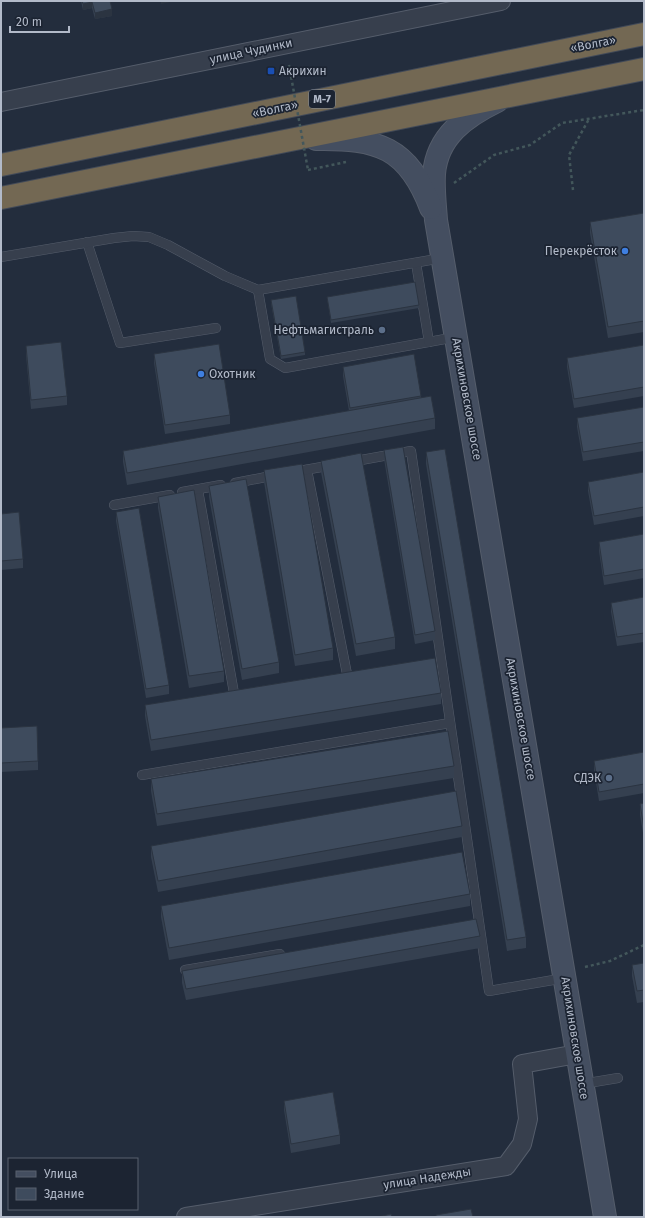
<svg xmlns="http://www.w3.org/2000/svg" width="645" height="1218" font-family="'Fira Sans',sans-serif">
  <rect width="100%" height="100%" fill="#232d3d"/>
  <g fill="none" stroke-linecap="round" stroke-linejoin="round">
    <defs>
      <g id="lane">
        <polyline points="87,242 120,343 216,328"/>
        <polyline points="1,257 114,238 133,236 149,237 168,245 225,276 258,290 270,359 285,368 456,337"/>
        <polyline points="416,263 429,342"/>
        <polyline points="258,290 442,258"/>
        <polyline points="350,462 411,451 489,991 565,978"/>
        <polyline points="307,470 347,674"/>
        <polyline points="293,472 333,465"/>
        <polyline points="235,483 276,475"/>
        <polyline points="198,490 234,693"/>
        <polyline points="182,492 221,485"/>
        <polyline points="114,505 170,495"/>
        <polyline points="142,775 450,723"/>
        <polyline points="185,970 280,954"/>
        <polyline points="582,1084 618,1078"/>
      </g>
      <g id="street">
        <polyline points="1,102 501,1"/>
        <polyline points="186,1217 506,1166 522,1144 528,1119 522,1064 577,1054"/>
      </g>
      <g id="secondary">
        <path d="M 497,101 C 466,116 437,136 434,174 C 433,190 435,205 436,220 L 605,1217"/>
        <path d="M 316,139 C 378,138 408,147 431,208"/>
      </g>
      <g id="highway">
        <polyline points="1,165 644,34"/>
        <polyline points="1,198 644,69"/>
      </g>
    </defs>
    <use href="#lane" stroke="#555d6b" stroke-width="10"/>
    <use href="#street" stroke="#555d6b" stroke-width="20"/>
    <use href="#secondary" stroke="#555d6b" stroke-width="24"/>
    <use href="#highway" stroke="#424a58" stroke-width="24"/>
    <g stroke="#43575b" stroke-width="2.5" stroke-dasharray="3 3" stroke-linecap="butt">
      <polyline points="308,170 346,162"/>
      <polyline points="454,183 494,155 530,145 562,123 644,110"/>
      <polyline points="573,190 569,155 589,119"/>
      <polyline points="585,967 610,961 644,945"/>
    </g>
    <use href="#lane" stroke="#373f4d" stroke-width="9"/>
    <use href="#street" stroke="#373f4d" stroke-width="18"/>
    <use href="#secondary" stroke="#444e60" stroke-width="22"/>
    <use href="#highway" stroke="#736853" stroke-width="22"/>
    <polyline stroke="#43575b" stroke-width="2.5" stroke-dasharray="3 3" stroke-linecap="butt" points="289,65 308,170"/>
  </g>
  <g fill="#354050">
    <polygon points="81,1 116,1 110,2 112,16 95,19 92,8 83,10"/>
    <polygon points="644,213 644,332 608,338 590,233 590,222"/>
    <polygon points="327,297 419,305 419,308 331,323"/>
    <polygon points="271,300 305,352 305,355 281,359 271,303"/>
    <polygon points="644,345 644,396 574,408 567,367 567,358"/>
    <polygon points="26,346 67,396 67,405 31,409 26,355"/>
    <polygon points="154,354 230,415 230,424 165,434 154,363"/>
    <polygon points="343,367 421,396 421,398 435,418 435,429 127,485 123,462 123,451 349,411 343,376"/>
    <polygon points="644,407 644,451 583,461 577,427 577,418"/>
    <polygon points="384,450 435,631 435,640 415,644 384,459"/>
    <polygon points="426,452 526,937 526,948 507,951 426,464"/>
    <polygon points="321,461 395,637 395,649 356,656 321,472"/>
    <polygon points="264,470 333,648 333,660 295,666 264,482"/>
    <polygon points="644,472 644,516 594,525 588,491 588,482"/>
    <polygon points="209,486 279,662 279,673 242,680 209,497"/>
    <polygon points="158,497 224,671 224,682 189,688 158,508"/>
    <polygon points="116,512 169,685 169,694 146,698 116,521"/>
    <polygon points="1,514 23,559 23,568 1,570"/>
    <polygon points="644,534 644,578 604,585 599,551 599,542"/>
    <polygon points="644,597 644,642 617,646 611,612 611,603"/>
    <polygon points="441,693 441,704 151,751 145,716 145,705"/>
    <polygon points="1,728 38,761 38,770 1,772"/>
    <polygon points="644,752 644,793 599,801 594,770 594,761"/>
    <polygon points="454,766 454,778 157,826 151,791 151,779"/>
    <polygon points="644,803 644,839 640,815 640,804"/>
    <polygon points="462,826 462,837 158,892 151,857 151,846"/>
    <polygon points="470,894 470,906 169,960 161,917 161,906"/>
    <polygon points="480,936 480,948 186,1000 182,983 182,971"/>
    <polygon points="644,963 644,1002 637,1003 632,976 632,965"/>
    <polygon points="284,1101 340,1135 340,1144 291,1153 284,1110"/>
  </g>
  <g fill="#2b3441">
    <polygon points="161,1 176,1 161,4"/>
    <polygon points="92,2 92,8 83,10 83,4"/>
    <polygon points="112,9 112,16 95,19 95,13"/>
  </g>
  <g fill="#3e4b5d" stroke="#2b3441">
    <polygon points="82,1 110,1 112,9 95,13 92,2 83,4"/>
    <polygon points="644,213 644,321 608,327 590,222"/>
    <polygon points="415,282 419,305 331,320 327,297"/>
    <polygon points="296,296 305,352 281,356 271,300"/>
    <polygon points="61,342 67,396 31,400 26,346"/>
    <polygon points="219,344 230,415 165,425 154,354"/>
    <polygon points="644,345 644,387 574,399 567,358"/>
    <polygon points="414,354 421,396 350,408 343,367"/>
    <polygon points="431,396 435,418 127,473 123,451"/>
    <polygon points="644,407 644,442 583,452 577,418"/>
    <polygon points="403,447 435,631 415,635 384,450"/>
    <polygon points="445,449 526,937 507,940 426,452"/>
    <polygon points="361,453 395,637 356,644 321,461"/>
    <polygon points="302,464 333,648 295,655 264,470"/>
    <polygon points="644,472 644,507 594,516 588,482"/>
    <polygon points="246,479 279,662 242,669 209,486"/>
    <polygon points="194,490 224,671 189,676 158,497"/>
    <polygon points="139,508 169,685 146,689 116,512"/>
    <polygon points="19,512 23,559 1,561 1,514"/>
    <polygon points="644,534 644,569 604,576 599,542"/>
    <polygon points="644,597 644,633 617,637 611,603"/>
    <polygon points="435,658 441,693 151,740 145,705"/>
    <polygon points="37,726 38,761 1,763 1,728"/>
    <polygon points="448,731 454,766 157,814 151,779"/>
    <polygon points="644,752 644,784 599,792 594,761"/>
    <polygon points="456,791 462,826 158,881 151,846"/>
    <polygon points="644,803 644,828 640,804"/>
    <polygon points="462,852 470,894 169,948 161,906"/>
    <polygon points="476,919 480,936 186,989 182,971"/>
    <polygon points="644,963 644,990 637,991 632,965"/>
    <polygon points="333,1092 340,1135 291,1144 284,1101"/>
    <polygon points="471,1209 473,1217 436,1217 436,1215"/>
    <polygon points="391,1214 392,1217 378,1217"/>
  </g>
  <rect fill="#1a4fb4" stroke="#1c2432" stroke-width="1.5" x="267" y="67" width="8" height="8" rx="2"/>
  <g fill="#3f7fe0" stroke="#1c2432" stroke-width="1.5">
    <circle cx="625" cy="251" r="4"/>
    <circle cx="201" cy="374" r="4"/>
  </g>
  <g fill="#5c6f8a" stroke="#1c2432" stroke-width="1.5">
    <circle cx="382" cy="330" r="4"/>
    <circle cx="609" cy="778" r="4"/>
  </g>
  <g text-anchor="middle" stroke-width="3.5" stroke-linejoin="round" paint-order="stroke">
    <rect fill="#1c2432" stroke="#858d9c" stroke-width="1" x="309" y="90" width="26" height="18" rx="3"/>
    <g font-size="11" font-weight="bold" fill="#b2bac9">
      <text x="322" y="103">М-7</text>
    </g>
    <g font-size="12" fill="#b2bac9" stroke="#1c2432">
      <text transform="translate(593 44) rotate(-11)" y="4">«Волга»</text>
      <text transform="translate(251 51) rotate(-12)" y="4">улица Чудинки</text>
      <text transform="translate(275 109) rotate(-12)" y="4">«Волга»</text>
      <text transform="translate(467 399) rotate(80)" y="4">Акрихиновское шоссе</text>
      <text transform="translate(521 719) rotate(80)" y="4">Акрихиновское шоссе</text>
      <text transform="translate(575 1038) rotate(81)" y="4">Акрихиновское шоссе</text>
      <text transform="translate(427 1178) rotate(-9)" y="4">улица Надежды</text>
    </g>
    <g font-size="12" fill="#b2bac9" stroke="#1c2432" text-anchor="end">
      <text x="279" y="75" text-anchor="start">Акрихин</text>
      <text x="617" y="255">Перекрёсток</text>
      <text x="374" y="334">Нефтьмагистраль</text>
      <text x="209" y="378" text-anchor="start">Охотник</text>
      <text x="601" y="782">СДЭК</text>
    </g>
  </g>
  <rect width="645" height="1218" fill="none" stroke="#b2bac9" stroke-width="4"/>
  <rect x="8" y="1158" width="130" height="52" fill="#1c2432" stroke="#58606e"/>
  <rect x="16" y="1171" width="20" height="6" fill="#444e60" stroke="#58606e"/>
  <text x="44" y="1178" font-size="12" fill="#b2bac9">Улица</text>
  <rect x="16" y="1188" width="20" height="12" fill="#3e4b5d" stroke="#58606e"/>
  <text x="44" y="1198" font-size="12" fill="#b2bac9">Здание</text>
  <path d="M10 26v6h59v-6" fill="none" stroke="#b2bac9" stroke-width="2"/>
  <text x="16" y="26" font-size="12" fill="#b2bac9" stroke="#1c2432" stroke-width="3" paint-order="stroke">20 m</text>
</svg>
